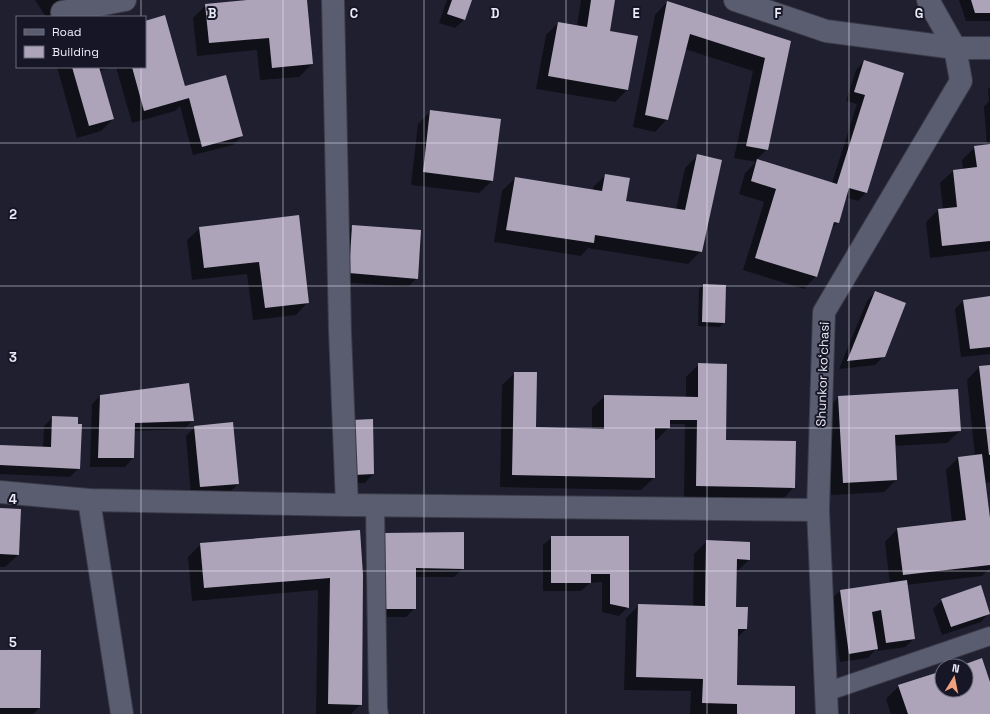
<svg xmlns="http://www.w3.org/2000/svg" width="990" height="714" font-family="'Space Grotesk',sans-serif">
  <rect width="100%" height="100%" fill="#1f1f30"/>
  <g fill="#0007">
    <polygon points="35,0 112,0 46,17"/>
    <polygon points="257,0 306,0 312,64 299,77 260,80 257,50 197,56 193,18 206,5"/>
    <polygon points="447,0 471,0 464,20 455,28 439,23"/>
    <polygon points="581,0 614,0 609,32 627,90 615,102 536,89 546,35 558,23 577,26"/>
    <polygon points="959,0 990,0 990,21 966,21"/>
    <polygon points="667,2 790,42 767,149 756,160 832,183 857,104 846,101 856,70 864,61 903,73 866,192 858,201 845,197 838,222 831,229 816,276 804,289 743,270 764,202 739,194 745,173 756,162 734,158 753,71 685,49 667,119 655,132 633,127 655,15"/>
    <polygon points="145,22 185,87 242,136 233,145 193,155 180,106 175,111 132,123 116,67 145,67"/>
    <polygon points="57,67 115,67 99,71 113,119 101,131 77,138"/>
    <polygon points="990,87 990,251 930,258 926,222 938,210 943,209 940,183 953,171 963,170 962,160 975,147 987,146 984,107 989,101 988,89"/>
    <polygon points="431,111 492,181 479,193 411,185 418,124"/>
    <polygon points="697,156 701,251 688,264 588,248 581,256 494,242 502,191 515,178 593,190 593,187 606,175 625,202 676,210 685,168"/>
    <polygon points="298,216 308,302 296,315 253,320 247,274 192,280 187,240 200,228"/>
    <polygon points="353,226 417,278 408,287 340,282 344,235"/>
    <polygon points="703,285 724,322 720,327 698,326 699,289"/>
    <polygon points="875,292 884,356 875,365 839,369 867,301"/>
    <polygon points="990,297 990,354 961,357 955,309 964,300"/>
    <polygon points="699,364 725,441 794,487 782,500 684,498 685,424 669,424 669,427 657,440 654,440 654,478 641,490 500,487 502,385 515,373 535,428 592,429 592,408 605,396 686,398 686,377"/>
    <polygon points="990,366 990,482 985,483 990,526 990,568 982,576 906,585 914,639 905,647 878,651 877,648 868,658 840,662 831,599 840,591 890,584 885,542 897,529 952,522 946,470 958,458 975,456 967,380 979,367"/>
    <polygon points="101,395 193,420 185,429 134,431 133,458 125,467 90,467 92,404"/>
    <polygon points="839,397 960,431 947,443 894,446 896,480 884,492 831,495 826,409"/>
    <polygon points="53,417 79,468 70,477 0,474 0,446 43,448 44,426"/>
    <polygon points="195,427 238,484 229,493 191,496 186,436"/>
    <polygon points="344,430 373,474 365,483 345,483"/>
    <polygon points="0,509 18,555 5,567 0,567"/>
    <polygon points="383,534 463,568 454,577 415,577 415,608 406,617 375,617"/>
    <polygon points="552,537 628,537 628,607 619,616 602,612 602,582 590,583 581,591 543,591 543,545"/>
    <polygon points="707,541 749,560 736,572 735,608 746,629 737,638 736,686 794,714 690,714 691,691 624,690 626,618 638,606 693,607 694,554"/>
    <polygon points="201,544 362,575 361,704 351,714 316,714 318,590 192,601 188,557"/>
    <polygon points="942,600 989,613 981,622 942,635 933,609"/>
    <polygon points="0,651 39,708 33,714 0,714"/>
    <polygon points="982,660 990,685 990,714 891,714 886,699 899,686 942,672 942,690 966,690 966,666 962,666"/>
  </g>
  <g fill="#aea4b9">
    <polygon points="247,0 307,0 313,64 272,68 269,38 209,43 205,4"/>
    <polygon points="452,0 472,0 465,20 447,14"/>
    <polygon points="591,0 615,0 610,31 638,36 628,90 548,76 558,22 587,27"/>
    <polygon points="971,0 990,0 990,13 975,13"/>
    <polygon points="667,1 791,41 768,150 746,146 765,58 690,34 668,120 645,115"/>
    <polygon points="165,15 185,86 226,75 243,136 202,147 189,98 144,111 132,67 145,67 145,21"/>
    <polygon points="864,60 904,73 867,193 849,188 839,223 834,222 817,277 755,258 776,189 751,181 757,159 837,184 865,95 854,92"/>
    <polygon points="72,67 99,67 114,119 89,126"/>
    <polygon points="430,110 501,119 493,181 423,172"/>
    <polygon points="990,144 990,241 942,246 938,209 957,207 953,170 977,167 974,146"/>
    <polygon points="697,154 722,160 702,252 595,235 594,243 506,230 515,177 602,191 605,174 630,178 626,201 685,210"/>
    <polygon points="299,215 309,303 265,308 259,262 204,268 199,227"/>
    <polygon points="352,225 421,230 418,279 349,273"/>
    <polygon points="703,284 726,285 725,323 702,322"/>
    <polygon points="875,291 906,303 885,357 847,361"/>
    <polygon points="990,296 990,347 970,349 963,300"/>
    <polygon points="698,363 727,364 726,440 796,441 795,488 696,486 697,420 670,420 670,428 655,428 655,478 512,475 514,372 537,372 536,427 604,429 604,395 698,397"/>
    <polygon points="990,365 990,455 989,455 979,366"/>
    <polygon points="189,383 194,421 135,423 134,458 98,458 100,395"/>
    <polygon points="958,389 961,431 895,435 897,480 843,483 838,396"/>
    <polygon points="52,416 78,417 78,424 82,424 80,469 0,465 0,445 51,447"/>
    <polygon points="373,419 374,474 354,475 352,420"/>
    <polygon points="233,422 239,484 200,487 194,426"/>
    <polygon points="982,454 990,518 990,565 903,575 897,528 966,520 958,457"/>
    <polygon points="0,508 21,509 19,555 0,554"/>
    <polygon points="360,530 363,575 362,705 328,704 330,578 204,588 200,543"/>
    <polygon points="464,532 464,569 416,568 416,609 384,609 383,533"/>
    <polygon points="551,536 629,536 629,608 610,604 610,574 591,574 591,583 551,583"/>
    <polygon points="706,540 750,542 750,560 737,559 736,607 748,607 747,629 738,629 737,685 795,686 795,714 737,714 737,704 702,703 703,679 636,677 638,604 705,606"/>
    <polygon points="907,580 915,639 886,643 881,610 872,612 878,649 849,654 840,590"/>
    <polygon points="981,585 990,614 951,627 941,599"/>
    <polygon points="0,650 41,650 40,708 0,708"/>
    <polygon points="982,658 990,682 990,714 908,714 898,685 942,671 942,690 966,690 966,666 960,666"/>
  </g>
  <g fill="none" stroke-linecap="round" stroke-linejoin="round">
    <defs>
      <g id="service">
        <polyline points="375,505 378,709 379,714"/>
        <polyline points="826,692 990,636"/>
      </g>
      <g id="minor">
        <polyline points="735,0 826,31 955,48 990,48"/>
        <polyline points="62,12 125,0"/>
        <polyline points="0,492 89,500 347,505 340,332 333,0"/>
        <polyline points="89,500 122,714"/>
        <polyline points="347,505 818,510"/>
        <polyline points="827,714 818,510 824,312 961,81 955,48 928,0"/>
      </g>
    </defs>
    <use href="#service" stroke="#3a3b48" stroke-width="20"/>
    <use href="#minor" stroke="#3a3b48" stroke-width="24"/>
    <use href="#service" stroke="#5a5c6f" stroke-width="18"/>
    <use href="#minor" stroke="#5a5c6f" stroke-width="22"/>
  </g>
  <path fill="none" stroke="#eaebf7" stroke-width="1" stroke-opacity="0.55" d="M 141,0 L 141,17M 283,0 L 283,714M 424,0 L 424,714M 566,0 L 566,714M 707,0 L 707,714M 849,0 L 849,714M 141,67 L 141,714M 0,143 L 990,143M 0,286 L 990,286M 0,428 L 990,428M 0,571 L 990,571"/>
  <g text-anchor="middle" stroke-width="4" stroke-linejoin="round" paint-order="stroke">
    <g font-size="13" fill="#eaebf7" stroke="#161626">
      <text transform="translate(822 374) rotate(-88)" y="5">Shunkor koʻchasi</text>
    </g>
  </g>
  <g font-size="13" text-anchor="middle" font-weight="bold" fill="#eaebf7" stroke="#161626" stroke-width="4" stroke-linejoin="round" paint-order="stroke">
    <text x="212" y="18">B</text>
    <text x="354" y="18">C</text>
    <text x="495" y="18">D</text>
    <text x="636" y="18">E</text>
    <text x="778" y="18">F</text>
    <text x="919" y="18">G</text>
    <text x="13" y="219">2</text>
    <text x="13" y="362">3</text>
    <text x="13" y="504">4</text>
    <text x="13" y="647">5</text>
  </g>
  <rect x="16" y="16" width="130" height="52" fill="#161626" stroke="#6b6b7a"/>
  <rect x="24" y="29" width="20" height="6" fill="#5a5c6f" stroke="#6b6b7a"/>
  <text x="52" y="36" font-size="12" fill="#eaebf7">Road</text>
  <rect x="24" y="46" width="20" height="12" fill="#aea4b9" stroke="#6b6b7a"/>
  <text x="52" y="56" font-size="12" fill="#eaebf7">Building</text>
  <g transform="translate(954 678) rotate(10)"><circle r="19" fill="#161626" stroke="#6b6b7a"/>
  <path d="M0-3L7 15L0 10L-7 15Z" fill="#f1a17d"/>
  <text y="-6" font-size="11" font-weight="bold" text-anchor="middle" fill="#eaebf7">N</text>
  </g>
</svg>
